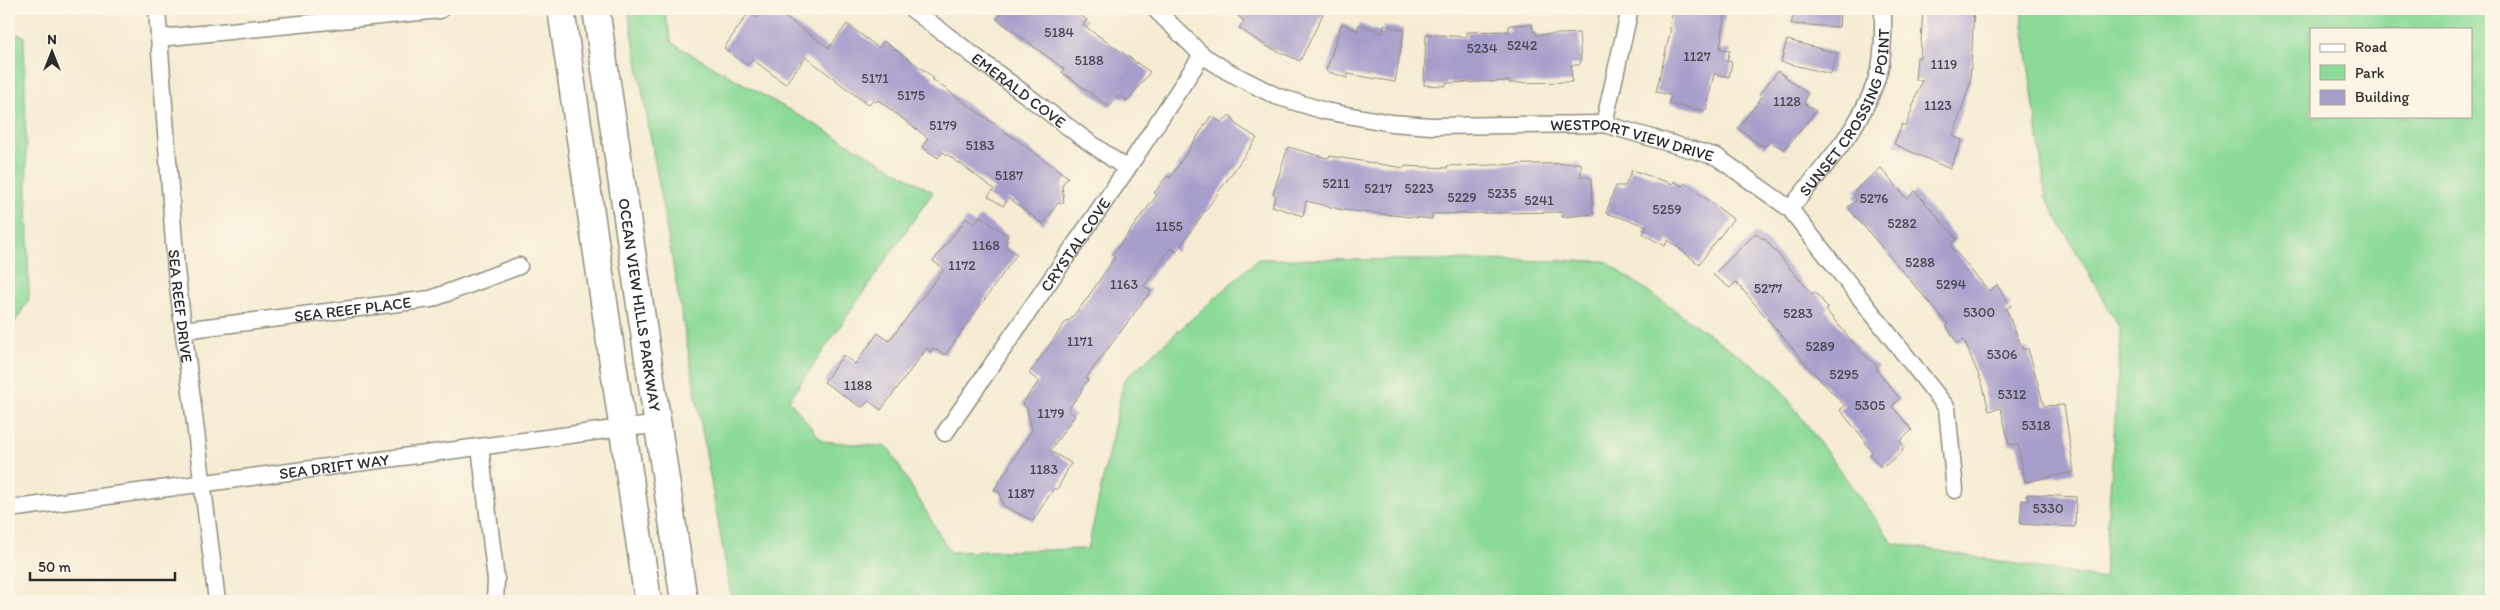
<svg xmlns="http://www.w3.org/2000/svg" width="2500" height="610" font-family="Itim,sans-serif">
  <rect width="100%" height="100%" fill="#fcf5e5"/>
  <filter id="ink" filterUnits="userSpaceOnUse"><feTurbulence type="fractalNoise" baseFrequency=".02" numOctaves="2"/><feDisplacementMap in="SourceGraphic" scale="10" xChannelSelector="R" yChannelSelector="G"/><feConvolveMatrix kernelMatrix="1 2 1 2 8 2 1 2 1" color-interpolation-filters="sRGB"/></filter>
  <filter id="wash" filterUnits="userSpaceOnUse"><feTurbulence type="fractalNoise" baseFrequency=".0096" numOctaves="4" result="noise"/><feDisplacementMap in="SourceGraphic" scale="20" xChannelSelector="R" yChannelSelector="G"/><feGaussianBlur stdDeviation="1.12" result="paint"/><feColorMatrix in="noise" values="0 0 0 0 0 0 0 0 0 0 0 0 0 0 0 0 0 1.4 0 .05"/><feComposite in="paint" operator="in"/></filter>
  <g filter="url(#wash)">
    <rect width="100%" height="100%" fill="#f5ecd3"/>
    <g fill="#8cda98" stroke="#5c8262" fill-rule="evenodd">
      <path d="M 628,9 L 664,9 L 672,43 L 933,192 L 789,400 L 822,441 L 888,447 L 950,552 L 1088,549 L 1124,380 L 1258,259 L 1605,261 L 1774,380 L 1893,543 L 2104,579 L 2121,331 L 2046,198 L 2021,9 L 2491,9 L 2491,601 L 732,601 ZM 2311,29 L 2471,29 L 2471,116 L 2311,116 Z"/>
      <polygon points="9,32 24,36 29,299 9,332"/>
    </g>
    <g id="blocks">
      <g fill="#a89ecb">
        <polygon points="764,9 774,9 829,48 847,24 879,48 884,41 933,77 932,79 1068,177 1062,185 1064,203 1058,203 1043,224 1009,198 1003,206 988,196 994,189 965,167 943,152 938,158 922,147 928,138 878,100 876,102 873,100 868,105 806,57 785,84 752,59 747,65 724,48 749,12 757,18"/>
        <polygon points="1005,9 1072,9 1087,20 1083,25 1150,72 1128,100 1119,96 1109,107 1062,72 1064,69 997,19"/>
        <polygon points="1230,9 1314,9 1323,14 1300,61 1266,46 1239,28 1244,21"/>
        <polygon points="1673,9 1726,9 1720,49 1730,50 1727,61 1732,62 1729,77 1714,74 1706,111 1669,104 1671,95 1656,92 1671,29 1669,28"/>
        <polygon points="1795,9 1840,9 1839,27 1791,24"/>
        <polygon points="1941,9 1974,9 1970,84 1953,136 1962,140 1950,169 1894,144 1902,124 1906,126 1922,80 1915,80 1917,57 1920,58 1923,10 1940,11"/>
        <polygon points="1342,23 1357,31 1359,24 1383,33 1384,25 1404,30 1395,82 1348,74 1347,78 1326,71"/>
        <polygon points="1532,24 1533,32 1536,31 1536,35 1579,33 1581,62 1579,65 1571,65 1572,82 1509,83 1509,81 1446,83 1445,86 1424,85 1426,34 1467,37 1467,32 1509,31 1509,25"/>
        <polygon points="1787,40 1837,53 1831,74 1781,62"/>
        <polygon points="1778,71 1808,94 1804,103 1816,111 1784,150 1770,141 1765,147 1761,144 1760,145 1738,128 1762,97 1759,94"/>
        <polygon points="1230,115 1237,125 1257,138 1176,252 1171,248 1144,286 1151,291 1086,378 1088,380 1080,391 1081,392 1068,410 1075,415 1050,451 1071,463 1057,490 1054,488 1033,521 1008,508 1003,505 1000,493 994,490 1032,430 1027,408 1022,404 1039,381 1029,374 1067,320 1069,321 1086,300 1115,257 1112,255 1157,195 1154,193 1167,176 1170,178 1211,116 1221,122"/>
        <polygon points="1288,147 1327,158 1330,156 1404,168 1404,166 1447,168 1447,166 1581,163 1581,176 1591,178 1593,214 1562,217 1562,212 1432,214 1432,219 1343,210 1306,201 1303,216 1272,206 1276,195 1273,194"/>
        <polygon points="1881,168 1907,199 1915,191 1957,239 1950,245 1989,291 1997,285 2011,306 2006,309 2023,350 2028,348 2044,406 2064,405 2074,472 2025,482 2018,445 2009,444 2001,408 1989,411 1983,386 1964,340 1957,343 1946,325 1948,324 1854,215 1848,207 1857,200 1854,196 1857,194 1855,190"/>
        <polygon points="1632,170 1673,184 1674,181 1683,186 1685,183 1733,219 1699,264 1668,240 1665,246 1643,234 1647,226 1606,213 1616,186 1625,186"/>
        <polygon points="980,216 1008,236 1005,241 1007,242 1005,246 1017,254 945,355 932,348 930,352 927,348 881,410 869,401 862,407 856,404 824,382 843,355 855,364 878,333 889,341 944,269 933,261 967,218 975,224"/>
        <polygon points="1756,233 1763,239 1764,238 1812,294 1815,292 1828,308 1826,310 1862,353 1878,367 1876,369 1900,399 1892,406 1912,430 1900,441 1905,447 1902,449 1903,451 1882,468 1870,454 1872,452 1865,443 1866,442 1840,410 1845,406 1812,371 1736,282 1730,288 1713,275"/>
        <polygon points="2027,494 2076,497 2075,527 2020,524 2022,500 2028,501"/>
      </g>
    </g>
  </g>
  <g filter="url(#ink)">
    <use href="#blocks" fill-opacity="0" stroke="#908c7f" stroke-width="1"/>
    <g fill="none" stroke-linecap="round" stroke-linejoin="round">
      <defs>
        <g id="minor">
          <path id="s1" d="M 157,9 L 176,270 L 217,601"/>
          <path id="s2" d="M 912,9 L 1079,135 L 1127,169"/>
          <path id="s3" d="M 1155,9 L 1202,55 L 1227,71 L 1276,96 L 1325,111 L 1391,123 L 1431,126 L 1604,124 L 1717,157 L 1790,209 L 1947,408 L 1955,490"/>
          <polyline points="160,38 440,10"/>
          <polyline points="1604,124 1630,9"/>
          <path id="s4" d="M 1790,209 C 1824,165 1867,123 1880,67 C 1884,49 1883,27 1883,9"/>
          <path id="s5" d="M 183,330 L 431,299 L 519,266"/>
          <path id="s6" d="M 945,433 L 1127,169 L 1202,55"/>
          <polyline points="480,447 496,580 495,601"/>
          <path id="s7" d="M 9,509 L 622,428 L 658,425"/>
        </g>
        <g id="primary">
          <polyline points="561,9 648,601"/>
          <path id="s8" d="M 596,9 L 684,601"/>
        </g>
      </defs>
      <use href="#minor" stroke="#908c7f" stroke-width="19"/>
      <use href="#primary" stroke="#908c7f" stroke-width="29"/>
      <use href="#minor" stroke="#fff" stroke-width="16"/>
      <use href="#primary" stroke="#fff" stroke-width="26"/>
    </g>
  </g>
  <g text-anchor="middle" stroke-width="5" stroke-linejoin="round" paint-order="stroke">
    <g font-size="14" fill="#4a4853">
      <text x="1059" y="37">5184</text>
      <text x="1522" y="50">5242</text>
      <text x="1482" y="53">5234</text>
      <text x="1697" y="61">1127</text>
      <text x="1089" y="65">5188</text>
      <text x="1944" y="69">1119</text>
      <text x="875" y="83">5171</text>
      <text x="911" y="100">5175</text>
      <text x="1787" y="106">1128</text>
      <text x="1938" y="110">1123</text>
      <text x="943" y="130">5179</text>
      <text x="980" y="150">5183</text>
      <text x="1009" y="180">5187</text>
      <text x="1336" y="188">5211</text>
      <text x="1378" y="193">5217</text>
      <text x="1419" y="193">5223</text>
      <text x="1502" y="198">5235</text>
      <text x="1462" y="202">5229</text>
      <text x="1874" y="203">5276</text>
      <text x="1539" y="205">5241</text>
      <text x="1667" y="214">5259</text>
      <text x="1902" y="228">5282</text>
      <text x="1169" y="231">1155</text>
      <text x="986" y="250">1168</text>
      <text x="1920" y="267">5288</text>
      <text x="962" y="270">1172</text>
      <text x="1124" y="289">1163</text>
      <text x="1951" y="289">5294</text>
      <text x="1768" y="293">5277</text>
      <text x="1979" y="317">5300</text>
      <text x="1798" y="318">5283</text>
      <text x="1080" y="346">1171</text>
      <text x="1820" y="351">5289</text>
      <text x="2002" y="359">5306</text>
      <text x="1844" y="379">5295</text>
      <text x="858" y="390">1188</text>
      <text x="2012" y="399">5312</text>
      <text x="1870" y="410">5305</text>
      <text x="1051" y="418">1179</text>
      <text x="2036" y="430">5318</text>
      <text x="1044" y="474">1183</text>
      <text x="1021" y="498">1187</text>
      <text x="2048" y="513">5330</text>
    </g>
    <g font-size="16" fill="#2b2b2b" stroke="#fcf5e5">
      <text dy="6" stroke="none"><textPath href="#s2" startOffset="134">EMERALD COVE</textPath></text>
      <text dy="6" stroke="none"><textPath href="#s4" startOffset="114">SUNSET CROSSING POINT</textPath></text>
      <text dy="6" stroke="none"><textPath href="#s3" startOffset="512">WESTPORT VIEW DRIVE</textPath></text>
      <text dy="6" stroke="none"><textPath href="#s6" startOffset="229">CRYSTAL COVE</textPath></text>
      <text dy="6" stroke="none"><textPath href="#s8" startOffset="299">OCEAN VIEW HILLS PARKWAY</textPath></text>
      <text dy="6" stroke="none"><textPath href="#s1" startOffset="298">SEA REEF DRIVE</textPath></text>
      <text dy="6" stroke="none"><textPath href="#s5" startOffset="171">SEA REEF PLACE</textPath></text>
      <text dy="6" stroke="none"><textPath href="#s7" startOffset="328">SEA DRIFT WAY</textPath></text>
    </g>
  </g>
  <rect width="2500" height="610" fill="none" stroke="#fcf5e5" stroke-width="30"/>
  <rect x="2310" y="28" width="162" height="90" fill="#fcf5e5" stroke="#a8a49b"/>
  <rect x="2320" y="44" width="25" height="8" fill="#ffffff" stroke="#a8a49b"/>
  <text x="2355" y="52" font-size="15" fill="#2b2b2b">Road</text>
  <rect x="2320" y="65" width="25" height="15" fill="#8cda98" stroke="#a8a49b"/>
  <text x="2355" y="78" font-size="15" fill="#2b2b2b">Park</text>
  <rect x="2320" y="90" width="25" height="15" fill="#a89ecb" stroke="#a8a49b"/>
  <text x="2355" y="102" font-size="15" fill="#2b2b2b">Building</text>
  <g transform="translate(52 52)" stroke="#fcf5e5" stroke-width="4" paint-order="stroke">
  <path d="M0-4L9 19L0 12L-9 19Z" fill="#2b2b2b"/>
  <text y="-8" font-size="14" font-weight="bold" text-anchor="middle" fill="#2b2b2b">N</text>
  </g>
  <path d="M30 572v8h145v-8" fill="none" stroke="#2b2b2b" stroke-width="2.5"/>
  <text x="38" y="572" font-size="15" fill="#2b2b2b" stroke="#fcf5e5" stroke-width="4" paint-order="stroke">50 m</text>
</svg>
